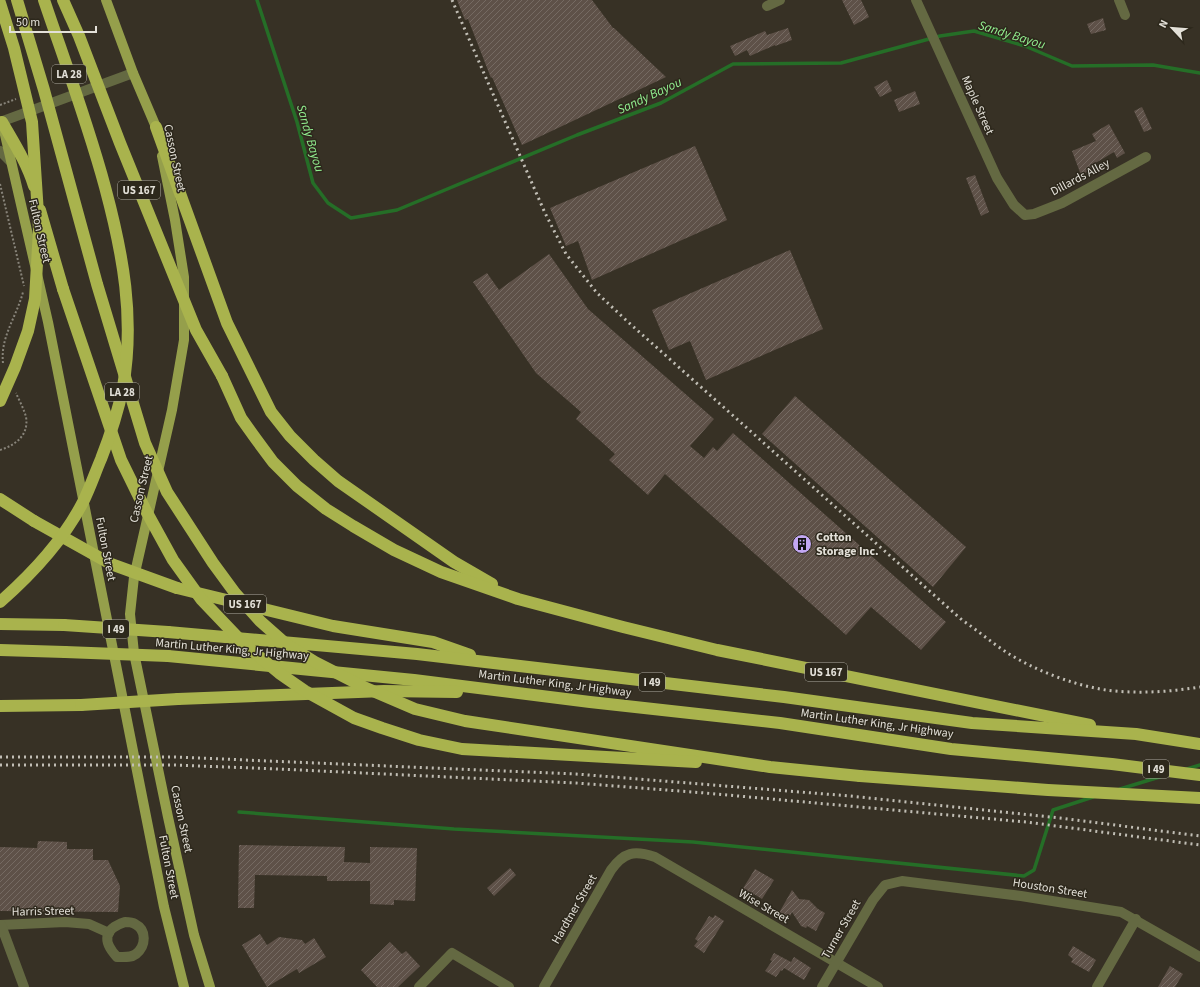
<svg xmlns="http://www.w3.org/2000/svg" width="1200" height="987" font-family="'Source Sans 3',sans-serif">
  <defs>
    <pattern id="building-hatch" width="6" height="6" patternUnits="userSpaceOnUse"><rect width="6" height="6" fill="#5e5148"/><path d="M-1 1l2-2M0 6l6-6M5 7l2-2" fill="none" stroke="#756a62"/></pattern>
  </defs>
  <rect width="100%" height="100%" fill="#373125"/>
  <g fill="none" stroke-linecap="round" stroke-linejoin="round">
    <g stroke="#256e27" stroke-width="3.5">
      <polyline points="257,0 297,122 313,183 328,203 351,218 397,210 577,135 661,103 733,64 841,63 940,36 974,31 1025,46 1072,66 1153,65 1200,73"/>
      <polyline points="1187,769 1200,765"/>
      <polyline points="1120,789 1166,775"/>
      <polyline points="239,812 454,829 693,842 1024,876 1034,870 1053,810 1093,797"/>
    </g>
  </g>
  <g fill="url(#building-hatch)">
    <polygon points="457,0 592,0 613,28 614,28 666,77 522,145 492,77 491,78 468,19 465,20"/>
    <polygon points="842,0 861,0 869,17 854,25"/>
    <polygon points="1103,18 1106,30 1091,34 1087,24"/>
    <polygon points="788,28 792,40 775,46 775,45 750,56 747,50 735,56 730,46 765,31 767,35"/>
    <polygon points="887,80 892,91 880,97 874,87"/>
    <polygon points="915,91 920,104 899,112 894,100"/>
    <polygon points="1142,107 1152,129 1144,132 1134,111"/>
    <polygon points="1109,124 1125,153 1117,158 1114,152 1092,165 1093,169 1081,175 1072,151 1096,141 1092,134"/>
    <polygon points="695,146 727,220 592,280 578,241 566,246 550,208"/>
    <polygon points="975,175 989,212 981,216 966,178"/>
    <polygon points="790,250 823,329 706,380 690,341 669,350 652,310"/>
    <polygon points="549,254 588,309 714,419 690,446 704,458 713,447 717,451 733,433 946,622 921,650 871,607 846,635 665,474 648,495 609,460 615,454 576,419 581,412 536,373 473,282 487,273 499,290"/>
    <polygon points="795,396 966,547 933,587 762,434"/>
    <polygon points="38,841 67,842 67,849 93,849 93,860 108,860 120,886 118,912 0,911 0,847 37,848"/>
    <polygon points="239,845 345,847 344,862 370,863 370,847 417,848 415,901 394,900 394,905 370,904 370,881 327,881 327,876 255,875 254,908 238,908"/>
    <polygon points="510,868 516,875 494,896 487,888"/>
    <polygon points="755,869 774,880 762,899 754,894 752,897 742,890"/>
    <polygon points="792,890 799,899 809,900 818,909 825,913 816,931 807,926 806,928 801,926 792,912 789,918 779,913"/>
    <polygon points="715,915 724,921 704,953 694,946 698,941 695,939 709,916 713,918"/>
    <polygon points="260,934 267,945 279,937 302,940 305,944 314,938 326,957 299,973 297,969 267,987 242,945"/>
    <polygon points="390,942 402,954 406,951 420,966 398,987 377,987 361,970"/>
    <polygon points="1073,946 1096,960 1089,972 1071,962 1073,959 1068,955"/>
    <polygon points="774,953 791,962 794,957 811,968 804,980 784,968 782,971 781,970 776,977 765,971 772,961 770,960"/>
    <polygon points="1170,966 1183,974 1175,987 1158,987"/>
  </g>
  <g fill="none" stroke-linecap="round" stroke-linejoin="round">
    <g stroke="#88847a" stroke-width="2" stroke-dasharray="2 2" stroke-linecap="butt">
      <polyline points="0,105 16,99"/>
      <polyline points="0,184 24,286"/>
      <path d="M 3,363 C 0,337 17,316 23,292"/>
      <path d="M 0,450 C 16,445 29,435 26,417 C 24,409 19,400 16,393"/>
    </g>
    <g stroke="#646942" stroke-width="10">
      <polyline points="916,0 997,178 1014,205 1025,215 1034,214 1062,203 1146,157"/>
      <polyline points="1119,0 1125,15"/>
      <polyline points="767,6 780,0"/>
      <polyline points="0,122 133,73"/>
      <polyline points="0,151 10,161"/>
      <path d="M 125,922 C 128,922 132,922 135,924 C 147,930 146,946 136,954 C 131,958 124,957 117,957 C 102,941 104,929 125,922 Z"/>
      <polyline points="0,925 65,922 89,924 109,933"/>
      <polyline points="1,925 24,987"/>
      <polyline points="419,987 452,953 509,987"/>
      <path d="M 544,987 L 611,870 C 624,852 634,850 655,857 L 878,987"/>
      <polyline points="822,987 873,900 885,885 902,881 1021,896 1121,912 1200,957"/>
      <polyline points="1097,987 1136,919"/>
    </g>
    <g stroke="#959f4b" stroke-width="10">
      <polyline points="106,0 133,73 156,127 158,134"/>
      <polyline points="3,126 48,322 164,907 184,987"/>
      <polyline points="162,156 175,220 184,277 184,340 172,410 134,577 130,614 134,653 168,817 194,935 210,987"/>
    </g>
    <g stroke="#a9b34d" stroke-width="12">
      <path d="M 2,122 C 14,143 27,163 34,186"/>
      <polyline points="156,127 227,323 271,412 290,436 314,460 338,481 454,562 492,584"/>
      <polyline points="40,210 63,289"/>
      <polyline points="222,376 241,418 256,439 273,462 297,486 326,509 353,526 394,550 441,572 518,599 623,627 717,650 1090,725"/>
      <polyline points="0,499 34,521"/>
      <polyline points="177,588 333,626 433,642 470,655"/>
      <polyline points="0,624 64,625"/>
      <polyline points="168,632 417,654 784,697 972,723 1136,734 1200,744"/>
      <polyline points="0,650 65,652"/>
      <polyline points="168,656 414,680 590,702 780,723 951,749 1112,764 1200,775"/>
      <polyline points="178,699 384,691 457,692"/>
      <polyline points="0,706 81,705"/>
      <polyline points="860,776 1048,790 1200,798"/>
    </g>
    <g stroke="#c1beb5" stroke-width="3" stroke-dasharray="2 4" stroke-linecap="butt">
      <path d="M 452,0 L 545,213 L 566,254 L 597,293 L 627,321 L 962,620 C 977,630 991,642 1006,652 C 1034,670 1073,685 1106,690 C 1137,694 1169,692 1200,687"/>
      <polyline points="0,757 174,757 576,774 850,796 1060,818 1200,836"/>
      <polyline points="0,765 174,765 278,769 576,783 705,793 1026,822 1200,845"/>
    </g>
    <g stroke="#a9b34d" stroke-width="12">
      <polyline points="17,0 44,90 97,284 145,443 167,492 213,563 235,593 260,621 286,644 315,662 366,688 415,709 465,721 770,767 860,776"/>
      <polyline points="63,0 79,36 120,143 196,330 222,376"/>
      <polyline points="0,3 14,48 32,122 39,229 35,299 28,331 15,367 0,401"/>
      <polyline points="63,289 121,460 145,509 173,560 201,599 243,643 279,673 305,691 354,718 382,728 419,740 462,749 696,762"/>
      <polyline points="34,521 111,564 177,588"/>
      <path d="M 0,602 C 33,573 63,541 83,502 C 90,488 95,473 101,459 C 110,436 118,412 123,387 C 135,318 123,254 105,187 C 88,124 65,62 44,0"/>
      <polyline points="64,625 168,632"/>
      <polyline points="65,652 168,656"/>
      <polyline points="81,705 178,699"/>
    </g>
  </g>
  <defs>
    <symbol id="building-disc" viewBox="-11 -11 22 22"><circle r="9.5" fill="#c2a7f2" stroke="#2d281c"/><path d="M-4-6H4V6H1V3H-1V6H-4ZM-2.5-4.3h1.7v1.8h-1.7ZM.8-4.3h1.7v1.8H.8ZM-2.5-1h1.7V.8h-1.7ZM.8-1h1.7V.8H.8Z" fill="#111"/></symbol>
  </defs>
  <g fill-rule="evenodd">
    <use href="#building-disc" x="791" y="533" width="22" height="22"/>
  </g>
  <g text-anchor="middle" stroke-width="3" stroke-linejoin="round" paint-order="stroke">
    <g fill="#2d281c" stroke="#aca9a0" stroke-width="1">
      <rect x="52" y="65" width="34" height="18" rx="3"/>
      <rect x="118" y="181" width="42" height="18" rx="3"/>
      <rect x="105" y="383" width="34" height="18" rx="3"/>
      <rect x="224" y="595" width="42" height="18" rx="3"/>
      <rect x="103" y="620" width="26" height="18" rx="3"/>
      <rect x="805" y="663" width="42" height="18" rx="3"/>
      <rect x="639" y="673" width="26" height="18" rx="3"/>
      <rect x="1143" y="760" width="26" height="18" rx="3"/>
    </g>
    <g font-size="11" font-weight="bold" fill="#e3e0d8">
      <text x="69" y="78">LA 28</text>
      <text x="139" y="194">US 167</text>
      <text x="122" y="396">LA 28</text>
      <text x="245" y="608">US 167</text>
      <text x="116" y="633">I 49</text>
      <text x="826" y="676">US 167</text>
      <text x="652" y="686">I 49</text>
      <text x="1156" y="773">I 49</text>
    </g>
    <g font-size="12" fill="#e3e0d8" stroke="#2d281c">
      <text transform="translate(978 105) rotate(66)" y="4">Maple Street</text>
      <text transform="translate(175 158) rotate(78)" y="4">Casson Street</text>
      <text transform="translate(1080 177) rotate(-28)" y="4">Dillards Alley</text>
      <text transform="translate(40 231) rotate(77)" y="4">Fulton Street</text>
      <text transform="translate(141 489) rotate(-77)" y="4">Casson Street</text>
      <text transform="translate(106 549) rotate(79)" y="4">Fulton Street</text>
      <text transform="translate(232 649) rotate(5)" y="4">Martin Luther King, Jr Highway</text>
      <text transform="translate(555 683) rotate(7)" y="4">Martin Luther King, Jr Highway</text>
      <text transform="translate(877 723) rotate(8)" y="4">Martin Luther King, Jr Highway</text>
      <text transform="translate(182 819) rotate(78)" y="4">Casson Street</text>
      <text transform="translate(169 867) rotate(79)" y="4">Fulton Street</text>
      <text transform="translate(1050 888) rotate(9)" y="4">Houston Street</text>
      <text transform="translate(764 906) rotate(30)" y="4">Wise Street</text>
      <text transform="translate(574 909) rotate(-60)" y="4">Hardtner Street</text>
      <text transform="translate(43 911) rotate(-1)" y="4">Harris Street</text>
      <text transform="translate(841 929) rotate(-60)" y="4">Turner Street</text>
    </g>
    <g font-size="12" font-weight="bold" fill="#e3e0d8" stroke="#2d281c" text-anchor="start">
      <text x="816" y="541">Cotton<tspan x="816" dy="14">Storage Inc.</tspan></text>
    </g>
    <g font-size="13" font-style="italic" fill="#93f191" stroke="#2d281c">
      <text transform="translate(1012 34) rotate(17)" y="5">Sandy Bayou</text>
      <text transform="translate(649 95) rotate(-25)" y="5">Sandy Bayou</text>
      <text transform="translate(311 138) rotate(74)" y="5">Sandy Bayou</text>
    </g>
  </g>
  <g transform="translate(1172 28) rotate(296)" stroke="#2d281c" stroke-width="3" paint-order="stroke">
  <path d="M0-3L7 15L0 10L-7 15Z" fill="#e3e0d8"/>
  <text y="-6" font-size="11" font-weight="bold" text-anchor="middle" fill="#e3e0d8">N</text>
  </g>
  <path d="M10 26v6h86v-6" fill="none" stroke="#e3e0d8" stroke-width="2"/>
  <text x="16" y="26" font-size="12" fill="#e3e0d8" stroke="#2d281c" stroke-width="3" paint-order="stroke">50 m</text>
</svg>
